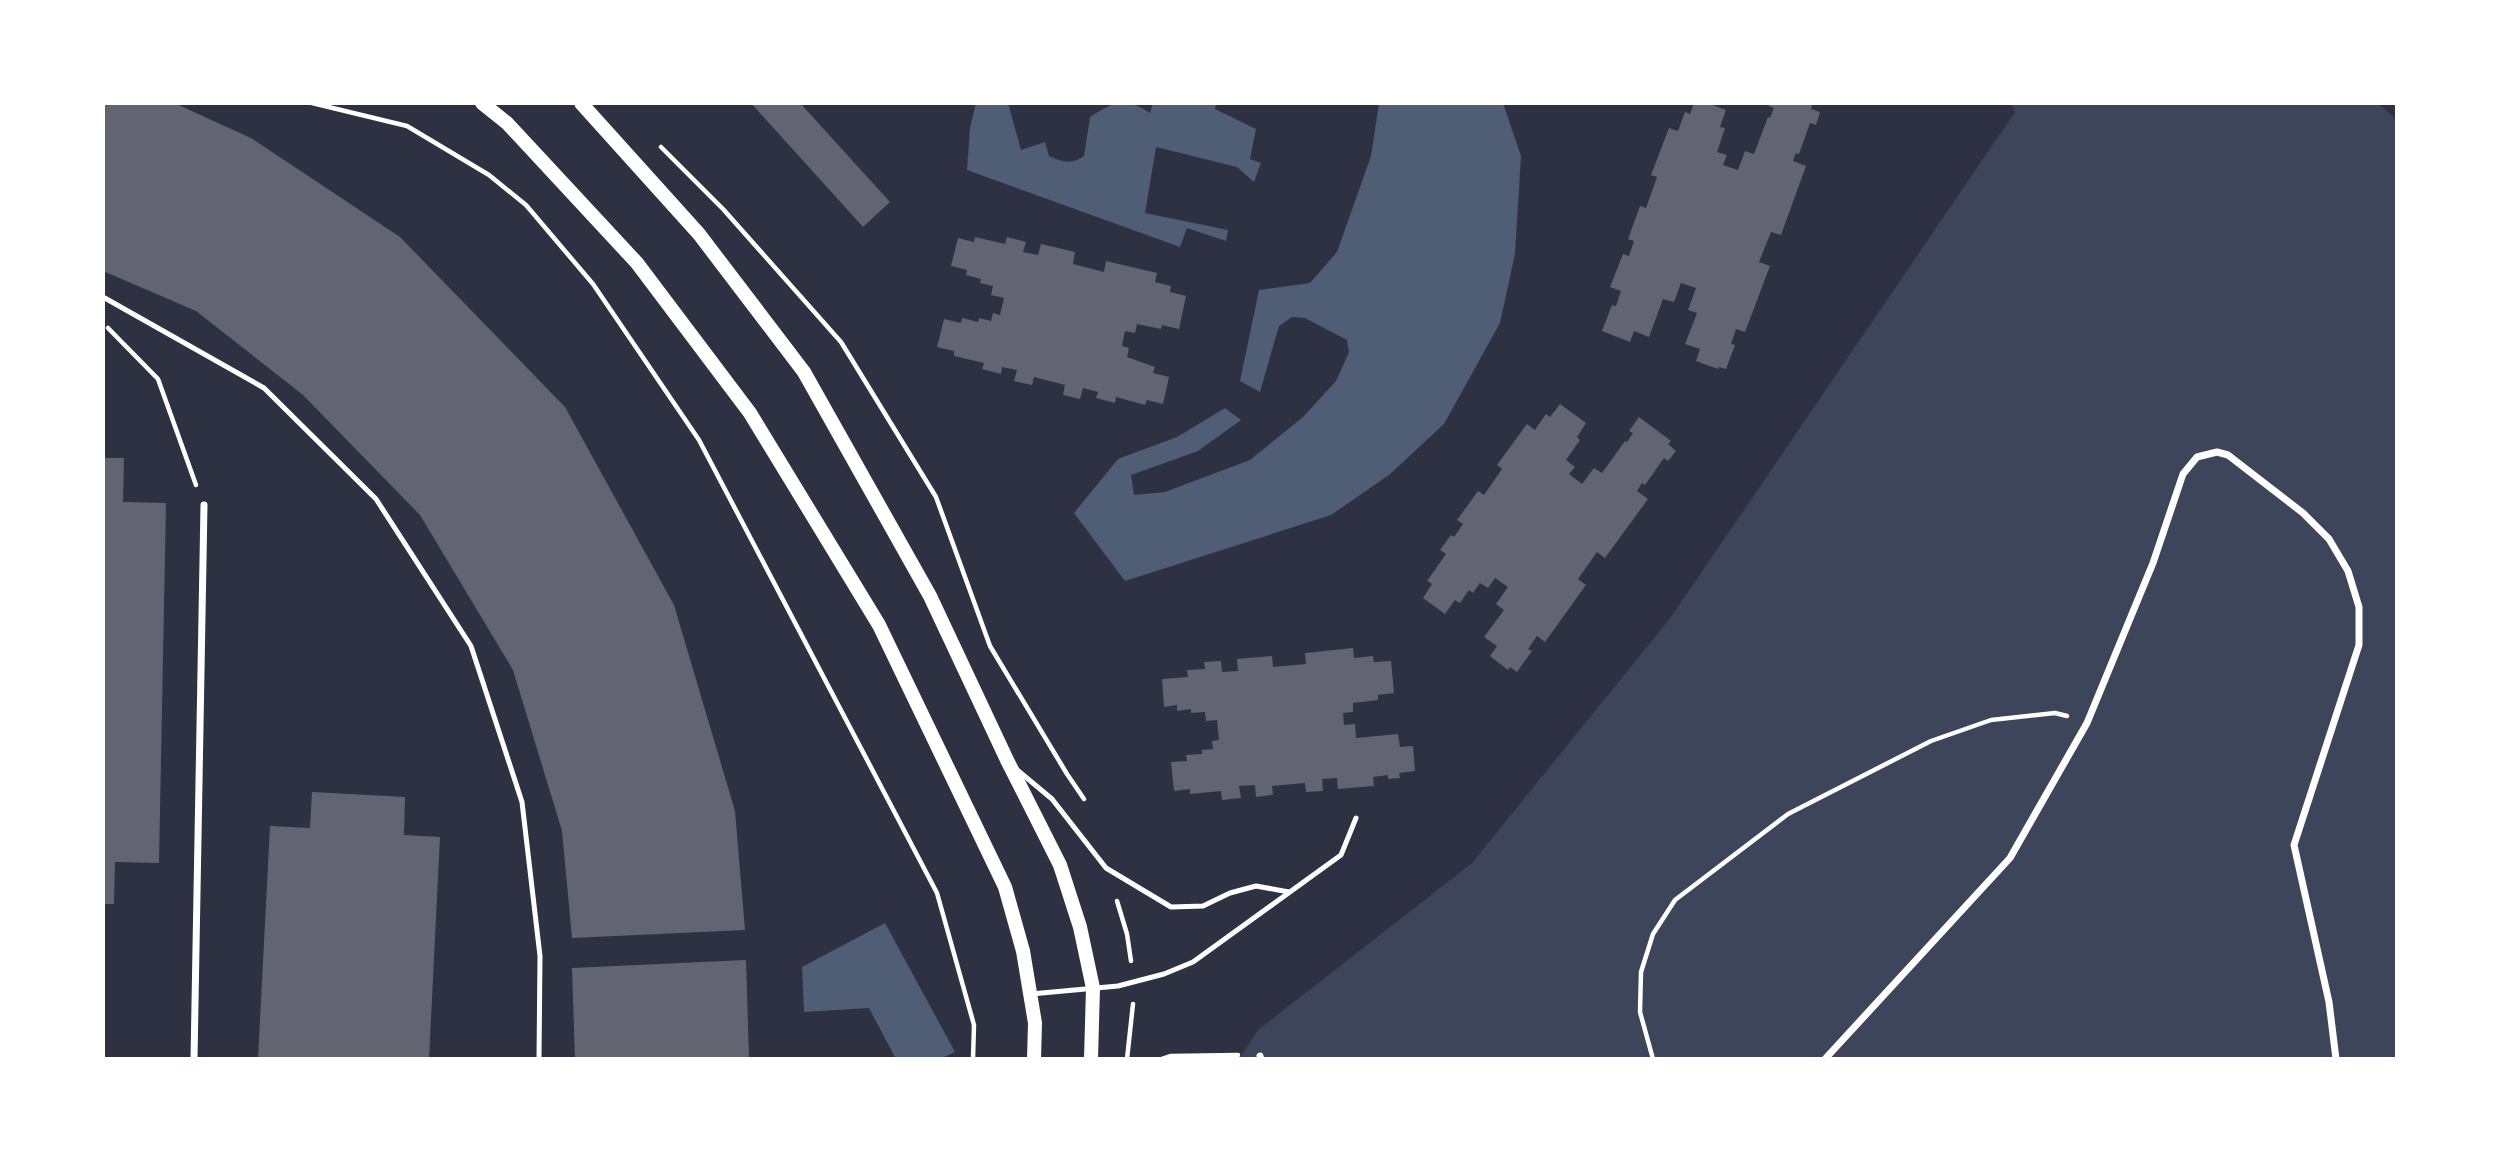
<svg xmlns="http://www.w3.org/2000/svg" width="2500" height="1162" font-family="'Fira Sans Condensed',sans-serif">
  <rect width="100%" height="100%" fill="#2d3142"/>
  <polygon fill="#3c4559" points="2011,103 2378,103 2397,120 2397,1059 1239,1059 1258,1030 1472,863 1671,617 2015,112"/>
  <g fill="#4f5d75">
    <path d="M 976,103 L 1008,103 L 1021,150 L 1045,142 L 1049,156 C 1062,162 1072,165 1084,156 L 1090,117 C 1115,101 1124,96 1150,113 L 1153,103 L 1216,103 L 1215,109 L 1256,129 L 1250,159 L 1261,163 L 1254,182 L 1237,167 L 1156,147 L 1145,213 L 1228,230 L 1226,241 L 1187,228 L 1180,247 L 967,170 L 970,128 Z"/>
    <polygon points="1379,103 1503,103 1521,156 1515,254 1500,323 1444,424 1389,475 1331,515 1125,581 1074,513 1118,459 1177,437 1225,408 1241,420 1198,451 1131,475 1134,495 1165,492 1250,460 1303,417 1336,381 1349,352 1347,340 1305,318 1292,317 1279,326 1260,392 1240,381 1259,290 1310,283 1337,252 1371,156"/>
    <polygon points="885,923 955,1052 940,1059 896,1059 869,1008 804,1012 802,967"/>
  </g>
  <g fill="#626471">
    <polygon points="103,103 174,103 251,138 400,237 565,407 674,605 735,811 745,930 572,938 562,831 513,670 420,515 303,395 196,311 103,271"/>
    <polygon points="751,103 800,103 890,202 863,227"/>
    <polygon points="1694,103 1707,103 1726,110 1720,127 1725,128 1717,152 1727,155 1723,165 1738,170 1745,151 1754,154 1768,117 1770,118 1774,108 1769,106 1770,103 1809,103 1812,105 1811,109 1820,112 1816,125 1810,123 1799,154 1796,153 1793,161 1806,166 1781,235 1771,232 1759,262 1770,266 1745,332 1736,329 1731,344 1735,345 1726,369 1719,367 1718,369 1696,361 1700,349 1685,344 1697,313 1688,310 1696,288 1681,283 1674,302 1663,299 1649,337 1634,331 1630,342 1602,331 1612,305 1616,306 1621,291 1610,287 1623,254 1629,256 1634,241 1628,239 1640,206 1646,208 1657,177 1651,175 1669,128 1678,131 1685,112 1690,114"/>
    <polygon points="975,237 1005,244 1007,237 1026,242 1023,252 1038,255 1041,244 1075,252 1073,264 1104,272 1106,261 1157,273 1155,282 1171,286 1170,292 1186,296 1179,329 1162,325 1161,329 1137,324 1135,333 1125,331 1122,346 1129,348 1127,357 1155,367 1153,373 1169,377 1163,404 1147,400 1145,405 1116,397 1115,403 1096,398 1098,392 1083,388 1080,399 1063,395 1065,385 1034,377 1032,385 1014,381 1017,370 1002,367 1001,374 982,369 984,363 954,356 954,351 937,347 944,319 961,323 962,318 978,322 979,318 991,321 993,313 1000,315 1004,298 991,295 993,286 980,283 981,279 966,275 967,270 951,266 958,238 974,242"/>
    <polygon points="1560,404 1586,423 1577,437 1580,440 1566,460 1575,467 1569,474 1582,484 1594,468 1602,473 1625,441 1627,442 1633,433 1629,431 1639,417 1671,441 1668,444 1676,451 1668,461 1664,458 1645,485 1642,483 1637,491 1648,499 1605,558 1597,552 1578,579 1586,585 1545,642 1537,636 1528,649 1532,651 1517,672 1510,667 1508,670 1490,656 1497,646 1484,637 1504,610 1496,604 1508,587 1495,578 1488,588 1480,583 1473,593 1469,590 1460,603 1455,600 1445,614 1423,598 1432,584 1427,581 1446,554 1440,550 1451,535 1454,537 1463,524 1457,520 1478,491 1484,495 1502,469 1497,465 1527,424 1535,430 1546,414 1550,417"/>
    <polygon points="103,458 124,458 123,502 166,503 159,863 115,862 114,904 103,904"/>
    <polygon points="1353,648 1354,658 1373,656 1374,662 1391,661 1394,693 1378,695 1378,700 1353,703 1353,712 1343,713 1344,725 1355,724 1356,738 1398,734 1400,747 1413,746 1415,771 1399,773 1400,778 1388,779 1388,775 1373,777 1374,786 1338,789 1337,778 1322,779 1323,791 1306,792 1305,783 1272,786 1273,795 1256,797 1255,785 1239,786 1241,798 1222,800 1221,791 1190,794 1190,789 1174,791 1171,762 1187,761 1186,755 1202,754 1202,750 1213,749 1212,741 1219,740 1217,720 1206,721 1205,712 1191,713 1191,709 1177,711 1177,705 1164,707 1162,679 1188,677 1187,670 1205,669 1204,662 1221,661 1222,672 1238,671 1237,659 1272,656 1273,667 1306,664 1305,653"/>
    <polygon points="312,792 405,797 404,835 440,837 429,1059 258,1059 270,826 310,828"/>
    <polygon points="746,960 749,1059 575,1059 572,968"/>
  </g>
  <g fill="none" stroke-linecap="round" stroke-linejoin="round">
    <g stroke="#fff" stroke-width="4.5">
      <polyline points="312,103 407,126 489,175 526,205 593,284 699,440 937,893 974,1025 973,1059"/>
      <polyline points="661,147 723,209 841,342 936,497 990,646 1067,774 1084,799"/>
      <polyline points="108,328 158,379 196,485"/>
      <polyline points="1117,901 1127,934 1131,961"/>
      <polyline points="1127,1059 1133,1004"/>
      <polyline points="1162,1059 1171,1056 1238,1055"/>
      <polyline points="1653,1059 1640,1012 1641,972 1653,934 1675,900 1788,814 1931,741 1991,720 2055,713 2067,716"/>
    </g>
    <g stroke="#fff" stroke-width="5">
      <polyline points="103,297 264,388 376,499 471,646 522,802 540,956 539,1059"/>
      <polyline points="1016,769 1052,799 1106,868 1171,907 1203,906 1230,893 1256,886 1289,892"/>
      <polyline points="1031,994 1118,986 1164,974 1193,962 1341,855 1356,818"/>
    </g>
    <g stroke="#fff" stroke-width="7">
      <polyline points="1260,1056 1261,1059"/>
      <polyline points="194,1059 204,505"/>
      <polyline points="1825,1059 2010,858 2087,723 2153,563 2183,474 2197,457 2217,452 2228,455 2303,513 2329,539 2348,571 2359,607 2359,645 2294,845 2329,1002 2336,1059"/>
    </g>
    <g stroke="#fff" stroke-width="14">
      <polyline points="482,103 507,123 637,263 750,413 879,625 1005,887 1023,951 1035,1023 1034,1059"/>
      <polyline points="581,103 699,234 804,372 930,596 1007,760 1060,865 1080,927 1093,988 1091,1059"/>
    </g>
  </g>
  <rect width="2500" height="1162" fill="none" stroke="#ffffff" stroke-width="210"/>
</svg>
